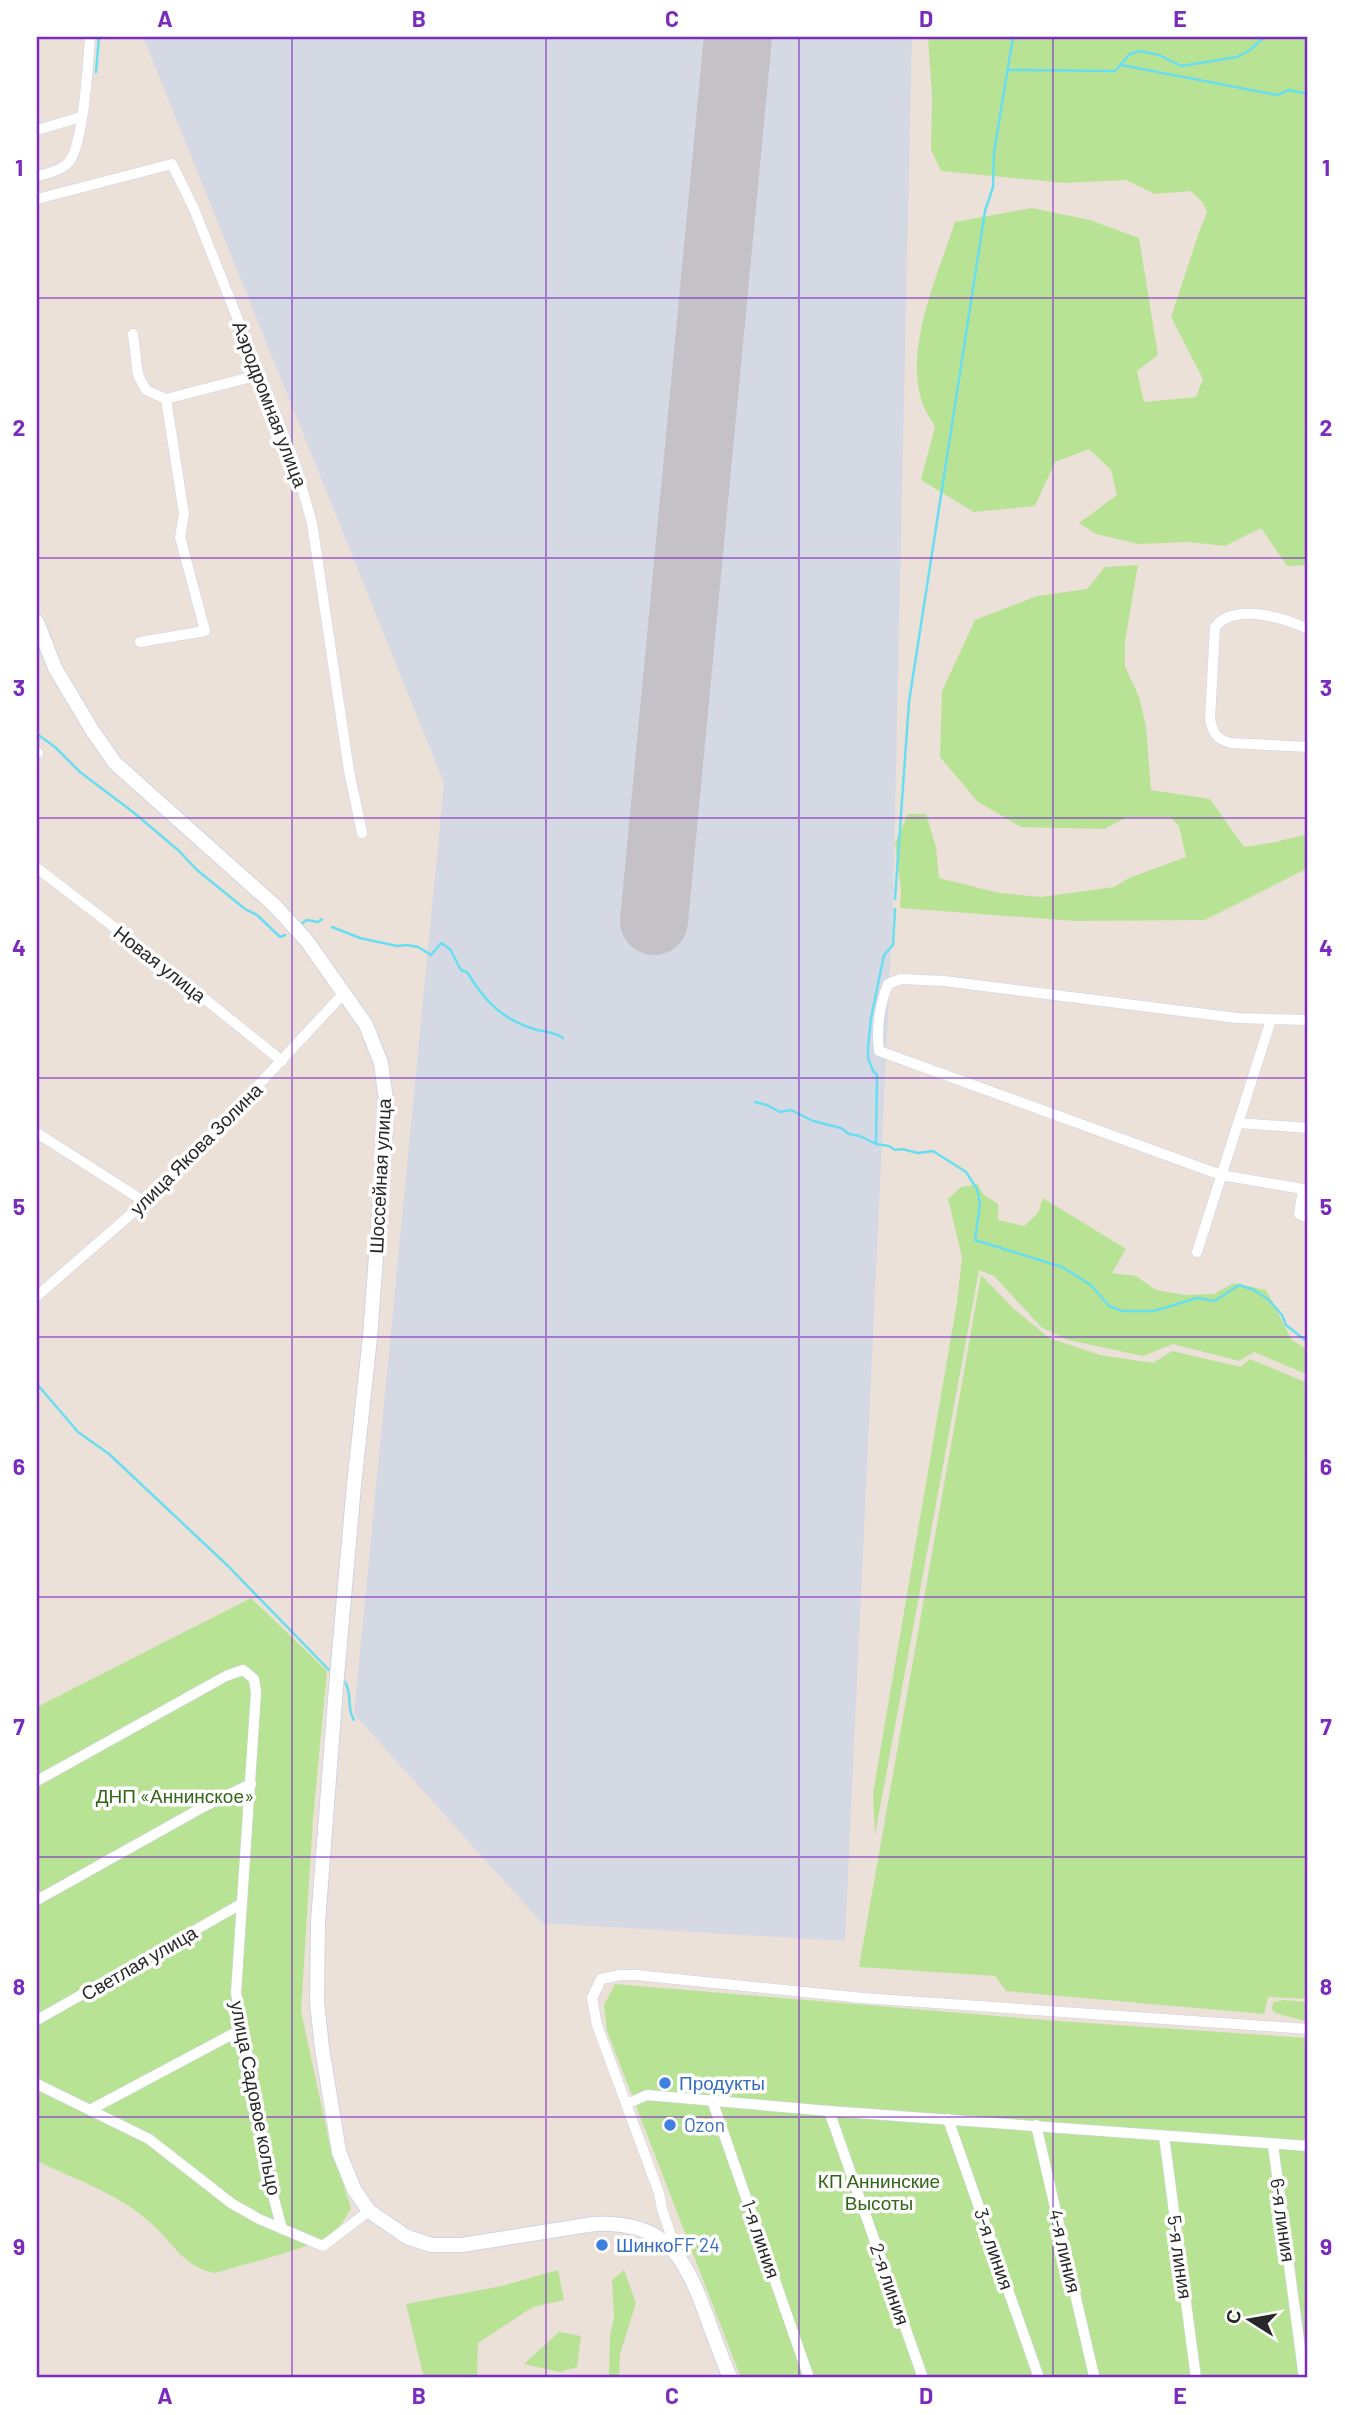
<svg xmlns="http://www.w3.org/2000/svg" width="1345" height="2415" font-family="Barlow,sans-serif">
  <rect width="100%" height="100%" fill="#ebe1d9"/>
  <polygon fill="#d5d9e3" points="143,37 912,37 893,906 845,1941 542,1923 354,1714 444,783"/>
  <g fill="#b9e394">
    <path d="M 928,37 L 1308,37 L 1308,565 L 1287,566 L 1261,528 L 1225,546 L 1189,542 L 1138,544 L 1096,534 L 1079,523 L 1117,495 L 1111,470 L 1089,449 L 1055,462 L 1035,506 L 974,512 L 921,480 L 935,427 C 931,419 925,411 922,402 C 904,348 938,274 955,222 L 1032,208 L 1090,220 L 1139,238 L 1158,355 L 1137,371 L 1144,402 L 1196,397 L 1203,379 L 1171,317 L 1198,235 L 1207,212 L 1203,203 L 1191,191 L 1155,194 L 1126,180 L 1064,183 L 941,171 L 931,150 L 932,97 Z"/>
    <polygon points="1138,565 1125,642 1125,666 1139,697 1146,726 1151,790 1210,799 1244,847 1275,842 1308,834 1308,868 1205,920 1075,921 900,908 901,890 895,843 908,814 926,814 936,847 939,878 999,893 1041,897 1114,887 1129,878 1186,857 1179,826 1170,817 1127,817 1104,829 1021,827 978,802 940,757 942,691 975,620 1037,596 1087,589 1105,567"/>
    <polygon points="977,1184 984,1195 998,1204 998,1220 1024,1226 1038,1213 1043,1198 1126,1249 1112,1273 1136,1276 1156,1290 1184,1295 1214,1294 1234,1283 1266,1290 1292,1340 1308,1350 1308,1375 1254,1352 1239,1361 1173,1344 1143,1356 1068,1340 1041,1327 994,1276 979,1270 875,1835 873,1793 957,1302 962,1257 948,1199 961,1187"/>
    <polygon points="981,1275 1013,1308 1049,1338 1100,1355 1153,1363 1172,1351 1241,1367 1250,1359 1308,1383 1308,1999 1268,1997 1264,2014 1006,1991 995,1976 859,1967"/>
    <path d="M 251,1598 L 327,1671 L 313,1819 L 301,2011 L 329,2141 L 351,2208 C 345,2218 341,2227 331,2234 C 304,2251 247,2263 216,2273 C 185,2269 173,2243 152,2224 C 120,2194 76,2180 37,2161 L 37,1707 Z"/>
    <polygon points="615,1984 1058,2021 1308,2038 1308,2378 741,2378 607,2031 604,2005"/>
    <polygon points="1283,2000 1308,2002 1308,2022 1276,2013 1271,2008 1274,2002"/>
    <polygon points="558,2270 564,2300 533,2307 478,2343 477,2378 424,2378 406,2304 502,2286"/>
    <polygon points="624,2270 636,2303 620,2354 619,2378 609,2378 610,2336 614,2317 612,2280"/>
    <polygon points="559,2332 581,2336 577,2367 560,2372 524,2364"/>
  </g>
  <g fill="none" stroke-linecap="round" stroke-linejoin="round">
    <g stroke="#69def0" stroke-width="2.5">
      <polyline points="1121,65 1277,95 1289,90 1308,94"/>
      <polyline points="1009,70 1115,71 1130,54 1140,51 1159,55 1181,66 1237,57 1250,50 1264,37"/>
      <polyline points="96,72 99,37"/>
      <polyline points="37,734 55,747 80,772 133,812 178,850 197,870 245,909 257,915 280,937 285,935"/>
      <polyline points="895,899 909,702 985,211 993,187 994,152 1013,37"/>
      <polyline points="301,924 307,920 318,922 322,919"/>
      <path d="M 332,927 L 360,938 L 397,946 L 407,945 L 418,947 L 431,955 L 441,943 L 450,949 L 461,970 L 467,972 C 485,1002 503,1020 537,1030 C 547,1032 554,1032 563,1038"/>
      <polyline points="755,1102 767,1105 780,1112 791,1110 813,1121 841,1128 849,1134 860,1136 876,1144 889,1146 895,1150 902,1149 918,1153 933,1151 966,1172 977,1189 980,1204 975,1240 1062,1267 1091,1285 1109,1306 1122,1311 1154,1311 1197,1298 1215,1301 1239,1285 1254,1290 1269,1300 1282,1315 1286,1325 1305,1340 1308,1339"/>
      <polyline points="876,1143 877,1075 873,1071 868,1058 868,1047 871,1018 884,955 893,945 895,909"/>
      <polyline points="37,1384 78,1432 109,1454 228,1566 329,1670"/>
      <path d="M 345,1682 C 353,1694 346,1709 354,1720"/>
    </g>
    <polyline stroke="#c4c2c6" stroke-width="68" points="654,921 738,37"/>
    <defs>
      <g id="street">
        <polyline points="37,130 81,117"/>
        <path d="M 37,176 C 47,174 59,171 67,164 C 84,150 88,61 90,37"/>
        <polyline points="37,199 172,164 194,209 295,463 312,523 349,771 362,833"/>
        <polyline points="133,334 138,375 146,390 166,399 184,514 180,537 205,631 140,642"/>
        <polyline points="166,399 259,375"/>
        <path d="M 1308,629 C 1285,618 1234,602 1215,627 L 1210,719 C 1213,733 1216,739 1231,743 L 1308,747"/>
        <polyline points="37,754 38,753"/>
        <polyline points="37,868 149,954 282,1061"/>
        <path d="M 1308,1020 L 1237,1018 L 944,981 L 901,979 L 888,984 C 879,1007 876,1027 879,1051 L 1221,1175 L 1303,1189 L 1299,1214 L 1308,1218"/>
        <polyline points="1239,1123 1308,1128"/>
        <polyline points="37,1133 145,1202"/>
        <polyline points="1197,1252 1271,1020"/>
        <polyline points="37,1296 145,1202 196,1152 345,992"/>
        <polyline points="37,1781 226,1676 243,1670 254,1679 256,1692 236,1993 270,2184 282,2229"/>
        <polyline points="37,1900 205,1806 251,1784"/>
        <polyline points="37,2020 241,1904"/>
        <polyline points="37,2084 149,2139 231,2203 259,2219 323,2246 369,2211"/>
        <polyline points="712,2100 809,2378"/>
        <polyline points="626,2104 647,2095 829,2111 1308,2146"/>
        <polyline points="90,2110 242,2029"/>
        <polyline points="829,2111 923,2378"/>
        <polyline points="948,2119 1039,2378"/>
        <polyline points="1036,2125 1094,2376"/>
        <polyline points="1164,2136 1196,2378"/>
        <polyline points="1273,2145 1304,2378"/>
        <polyline points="677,2253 662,2209 659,2193 597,2025 592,1998 601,1979 620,1975 636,1975 863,1998 1308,2029"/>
      </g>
      <path id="secondary" d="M 37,622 L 55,668 L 92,730 L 115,763 L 275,906 L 307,941 L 366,1025 L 381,1063 L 387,1108 L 370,1337 L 354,1485 L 336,1687 L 318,1922 L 317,2002 L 322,2048 L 339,2152 L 354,2189 L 369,2211 L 407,2237 L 431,2245 L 462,2245 L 594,2224 C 663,2221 683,2252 705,2312 C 713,2334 721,2356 730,2378"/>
    </defs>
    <use href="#street" stroke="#ced5e2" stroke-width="11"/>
    <use href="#secondary" stroke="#ced5e2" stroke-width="16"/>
    <use href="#street" stroke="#fff" stroke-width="10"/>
    <use href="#secondary" stroke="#fff" stroke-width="14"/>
  </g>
  <path fill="none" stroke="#7b2cbf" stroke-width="2" stroke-opacity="0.55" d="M 292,37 L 292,2378M 546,37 L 546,2378M 799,37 L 799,2378M 1053,37 L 1053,2378M 37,298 L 1308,298M 37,558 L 1308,558M 37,818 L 1308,818M 37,1078 L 1308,1078M 37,1337 L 1308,1337M 37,1597 L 1308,1597M 37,1857 L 1308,1857M 37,2117 L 1308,2117"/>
  <g fill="#3f7fe0" stroke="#fff" stroke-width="2.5">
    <circle cx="665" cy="2083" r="7"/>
    <circle cx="670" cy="2125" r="7"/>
    <circle cx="602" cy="2245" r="7"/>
  </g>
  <g text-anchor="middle" stroke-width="7" stroke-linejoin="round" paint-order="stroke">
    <g font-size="19" fill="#282828" stroke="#fff">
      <text transform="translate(270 404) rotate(69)" y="7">Аэродромная улица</text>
      <text transform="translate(160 964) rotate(38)" y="7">Новая улица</text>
      <text transform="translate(196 1149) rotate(-45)" y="7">улица Якова Золина</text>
      <text transform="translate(380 1176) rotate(-87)" y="7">Шоссейная улица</text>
      <text transform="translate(139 1963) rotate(-30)" y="7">Светлая улица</text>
      <text transform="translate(256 2098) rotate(79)" y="7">улица Садовое кольцо</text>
      <text transform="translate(1283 2220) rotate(82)" y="7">6-я линия</text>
      <text transform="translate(761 2239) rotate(71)" y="7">1-я линия</text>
      <text transform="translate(994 2249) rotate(71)" y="7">3-я линия</text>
      <text transform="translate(1065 2251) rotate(77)" y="7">4-я линия</text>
      <text transform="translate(1180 2257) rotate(82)" y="7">5-я линия</text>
      <text transform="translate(890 2284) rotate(71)" y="7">2-я линия</text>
    </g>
    <g font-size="19" fill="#326518" stroke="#fff">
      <text x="175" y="1803">ДНП «Аннинское»</text>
      <text x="879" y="2188">КП Аннинские<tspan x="879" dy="22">Высоты</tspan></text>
    </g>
    <g font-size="19" fill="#366cbe" stroke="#fff" text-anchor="start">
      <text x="679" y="2090">Продукты</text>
      <text x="684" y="2132">Ozon</text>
      <text x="616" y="2252">ШинкоFF 24</text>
    </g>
  </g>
  <rect width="1345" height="2415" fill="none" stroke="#ffffff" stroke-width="77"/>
  <g transform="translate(1250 2320) rotate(281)" stroke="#ffffff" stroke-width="5" paint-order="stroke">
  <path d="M0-5L12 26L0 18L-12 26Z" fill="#282828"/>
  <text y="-10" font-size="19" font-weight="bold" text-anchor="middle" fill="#282828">С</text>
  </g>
  <rect x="38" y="38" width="1268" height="2338" fill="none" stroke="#7b2cbf" stroke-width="2.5"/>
  <g font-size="23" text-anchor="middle" font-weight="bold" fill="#7b2cbf">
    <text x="165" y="27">A</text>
    <text x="419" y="27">B</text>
    <text x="672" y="27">C</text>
    <text x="926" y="27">D</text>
    <text x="1180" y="27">E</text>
    <text x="19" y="176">1</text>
    <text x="1326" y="176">1</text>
    <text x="19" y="436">2</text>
    <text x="1326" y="436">2</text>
    <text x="19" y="696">3</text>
    <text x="1326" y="696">3</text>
    <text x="19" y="956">4</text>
    <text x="1326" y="956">4</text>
    <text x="19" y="1215">5</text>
    <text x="1326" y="1215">5</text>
    <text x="19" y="1475">6</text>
    <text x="1326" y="1475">6</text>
    <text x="19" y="1735">7</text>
    <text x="1326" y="1735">7</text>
    <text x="19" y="1995">8</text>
    <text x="1326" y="1995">8</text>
    <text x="19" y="2255">9</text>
    <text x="1326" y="2255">9</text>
    <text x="165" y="2404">A</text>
    <text x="419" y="2404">B</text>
    <text x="672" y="2404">C</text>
    <text x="926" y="2404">D</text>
    <text x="1180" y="2404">E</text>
  </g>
</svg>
